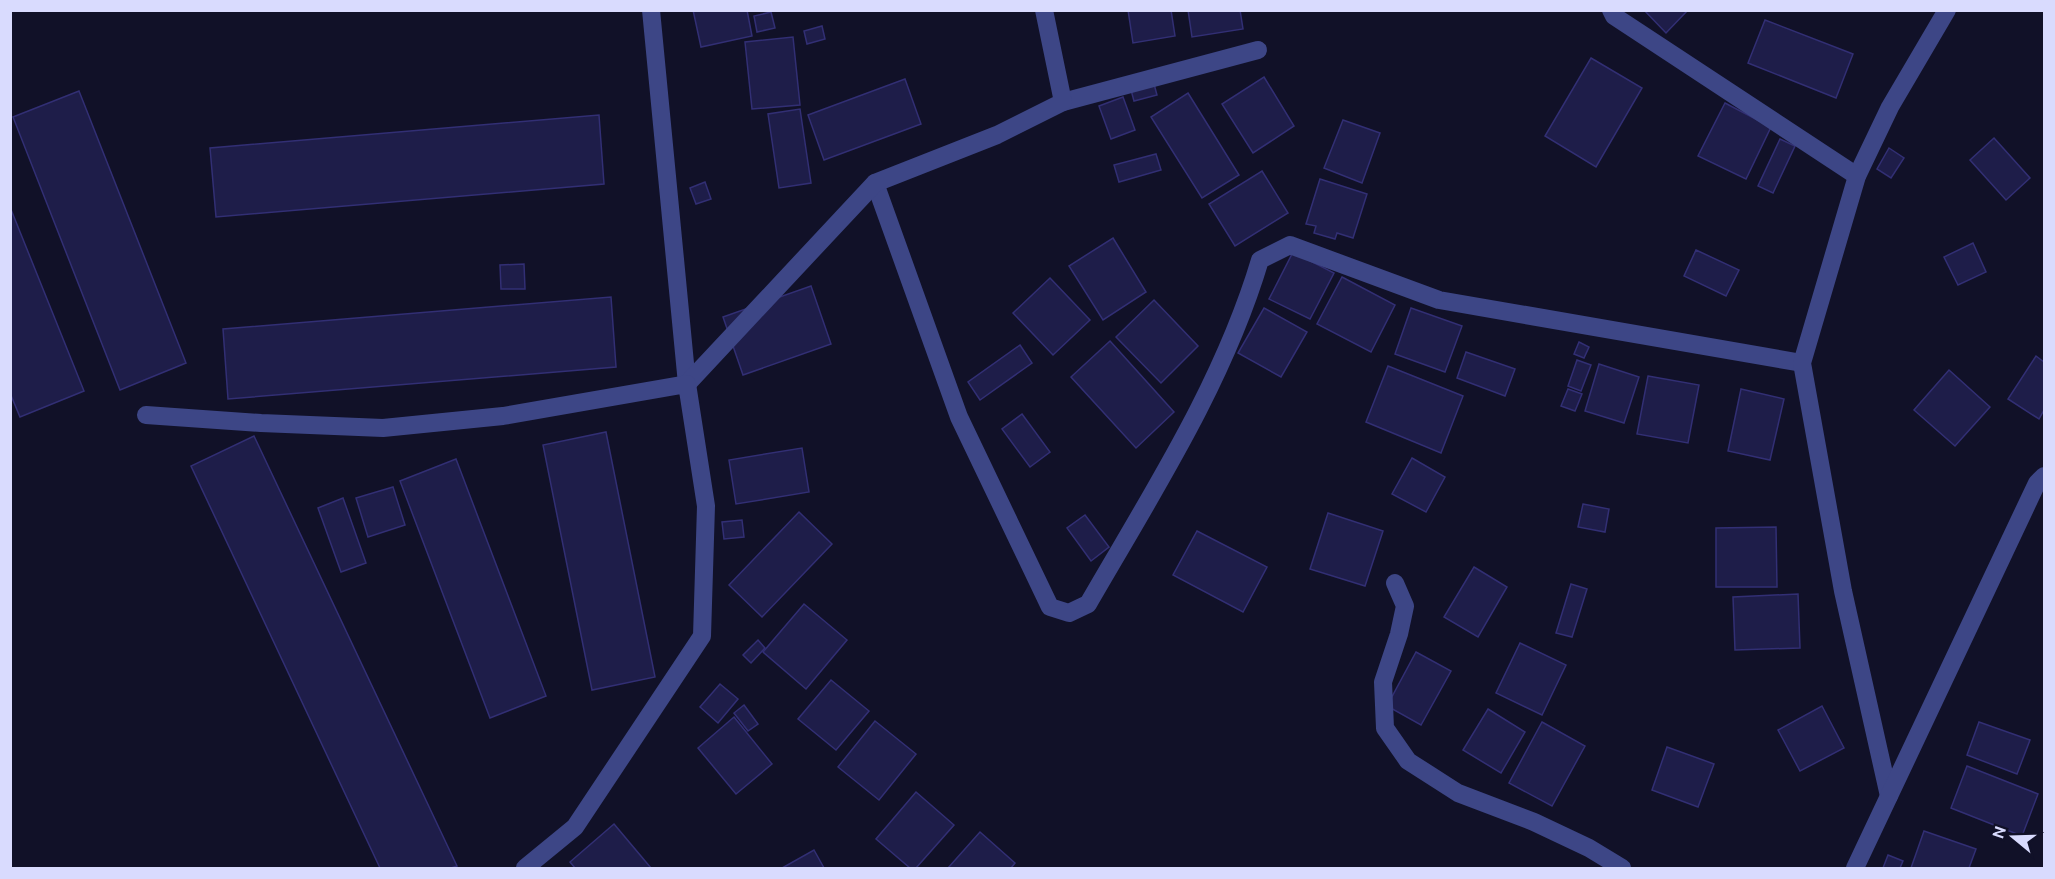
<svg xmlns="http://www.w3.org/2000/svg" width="2055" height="879" font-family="Ubuntu,sans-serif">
  <rect width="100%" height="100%" fill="#111128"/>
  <g fill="#1e1d49" stroke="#322f74" stroke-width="1.5">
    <polygon points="693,10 747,10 752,36 701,47"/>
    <polygon points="1128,10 1171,10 1175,36 1133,43"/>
    <polygon points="1188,10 1240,10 1243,29 1192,37"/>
    <polygon points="1644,10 1688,10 1666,33"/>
    <polygon points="771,12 775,28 757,32 754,16"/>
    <polygon points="1765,20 1853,54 1836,98 1748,63"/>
    <polygon points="822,26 825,39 807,44 804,31"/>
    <polygon points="793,37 800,105 752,109 745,42"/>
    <polygon points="1591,58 1642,88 1596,167 1545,136"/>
    <polygon points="1264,77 1294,126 1253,153 1222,104"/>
    <polygon points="905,79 921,124 824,160 808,115"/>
    <polygon points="1154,84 1157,95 1134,101 1131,90"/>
    <polygon points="79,91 186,363 120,390 13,117"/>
    <polygon points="1188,93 1239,175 1202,198 1151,117"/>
    <polygon points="1123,97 1135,130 1111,139 1099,106"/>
    <polygon points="1725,103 1771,127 1746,179 1698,156"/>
    <polygon points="800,109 811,183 779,188 768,114"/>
    <polygon points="599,115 604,184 216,217 210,148"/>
    <polygon points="1343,120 1380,133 1362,183 1324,168"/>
    <polygon points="1994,138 2030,178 2006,200 1970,160"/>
    <polygon points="1780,139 1795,146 1773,193 1758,186"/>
    <polygon points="1889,148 1904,158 1891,178 1877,169"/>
    <polygon points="1156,154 1161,170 1119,182 1114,165"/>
    <polygon points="1262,171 1288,213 1235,246 1209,204"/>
    <polygon points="1320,179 1367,194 1353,238 1337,233 1335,239 1314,233 1316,226 1306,224"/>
    <polygon points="705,182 711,199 696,204 690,188"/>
    <polygon points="10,207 84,391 20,417 10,393"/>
    <polygon points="1113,238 1146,292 1103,320 1069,266"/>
    <polygon points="1973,243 1986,272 1958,285 1944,257"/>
    <polygon points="1696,250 1739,270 1726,296 1684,276"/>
    <polygon points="1293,252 1334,273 1310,319 1269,299"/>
    <polygon points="524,264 525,289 501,289 500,265"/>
    <polygon points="1342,277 1395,305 1371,352 1317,324"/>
    <polygon points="1050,278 1090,320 1053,355 1013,313"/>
    <polygon points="811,286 831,344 743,375 723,317"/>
    <polygon points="611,297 616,367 228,399 223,329"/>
    <polygon points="1154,300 1198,346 1161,383 1116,337"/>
    <polygon points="1264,308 1307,332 1281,377 1238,353"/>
    <polygon points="1411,308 1462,326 1445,372 1395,354"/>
    <polygon points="1110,341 1174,412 1136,448 1071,377"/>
    <polygon points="1579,342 1589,347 1584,358 1574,354"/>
    <polygon points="1020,345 1032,363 980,400 968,382"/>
    <polygon points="1466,352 1515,369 1505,396 1457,378"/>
    <polygon points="2036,356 2044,362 2044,410 2039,419 2008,399"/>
    <polygon points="1577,360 1591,365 1581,391 1568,386"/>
    <polygon points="1599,364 1639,377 1624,423 1585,411"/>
    <polygon points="1388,366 1463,396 1441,453 1366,422"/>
    <polygon points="1949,370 1990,407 1955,446 1914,410"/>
    <polygon points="1648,376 1699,385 1688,443 1637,434"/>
    <polygon points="1568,389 1582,394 1575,411 1561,406"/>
    <polygon points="1741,389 1784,399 1770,460 1728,451"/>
    <polygon points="1022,414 1050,452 1030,467 1002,429"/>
    <polygon points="606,432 655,677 592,690 543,445"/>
    <polygon points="254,436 457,866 451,868 380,868 191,466"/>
    <polygon points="802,448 809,492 736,504 729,460"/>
    <polygon points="1412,458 1445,477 1426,512 1392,494"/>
    <polygon points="456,459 546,696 490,718 400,481"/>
    <polygon points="393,487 405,525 368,537 356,498"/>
    <polygon points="343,498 366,563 341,572 318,508"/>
    <polygon points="1583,504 1609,509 1605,532 1578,527"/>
    <polygon points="799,512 832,544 762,617 729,585"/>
    <polygon points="1328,513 1383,531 1365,586 1310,569"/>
    <polygon points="1085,515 1109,547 1091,561 1067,528"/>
    <polygon points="742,520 744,537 724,539 722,522"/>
    <polygon points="1776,527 1777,587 1716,587 1716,528"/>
    <polygon points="1197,531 1267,567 1243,612 1173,575"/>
    <polygon points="1474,567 1507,587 1478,637 1444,617"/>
    <polygon points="1571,584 1587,589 1572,637 1556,633"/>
    <polygon points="1798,594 1800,648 1735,650 1733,597"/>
    <polygon points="804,604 847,640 806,689 763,652"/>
    <polygon points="758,640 765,648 751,663 743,655"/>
    <polygon points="1520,643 1566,665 1542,715 1496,693"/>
    <polygon points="1416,652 1451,671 1421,725 1387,706"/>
    <polygon points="831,680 869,711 836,750 798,719"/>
    <polygon points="720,684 738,699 718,723 700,707"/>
    <polygon points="744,705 758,724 748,731 734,713"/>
    <polygon points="1822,706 1844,748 1800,771 1778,730"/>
    <polygon points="1488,709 1525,732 1501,773 1463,750"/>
    <polygon points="734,717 772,764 736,794 698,748"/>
    <polygon points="875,721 916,754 879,800 838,767"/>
    <polygon points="1542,722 1585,746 1552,806 1509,783"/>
    <polygon points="1979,722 2030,740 2017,774 1967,755"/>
    <polygon points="1667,747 1714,764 1698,807 1652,790"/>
    <polygon points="1967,766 2038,794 2022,836 1951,808"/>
    <polygon points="916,792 954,825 916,868 910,868 876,839"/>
    <polygon points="614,824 651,868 575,868 570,862"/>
    <polygon points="1924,831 1976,849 1969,868 1911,868"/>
    <polygon points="980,832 1015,863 1011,868 948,868"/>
    <polygon points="814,850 824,868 782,868"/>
    <polygon points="1888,855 1903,861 1900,868 1883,868"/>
  </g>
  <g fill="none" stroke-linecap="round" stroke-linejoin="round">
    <g stroke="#3d4686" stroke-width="18">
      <polyline points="651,10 687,384"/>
      <polyline points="1611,10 1614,16 1857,176"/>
      <polyline points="1063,102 1258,50"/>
      <path d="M 875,183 L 959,417 L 1050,607 L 1069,613 L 1088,604 C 1152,493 1223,384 1260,260 L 1290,245 L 1439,300 L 1802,363"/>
      <polyline points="687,384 875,183 997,135 1063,102 1044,10"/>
      <polyline points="146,415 261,423 383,428 503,416 687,384 706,506 702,636 575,827 525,868"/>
      <polyline points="1395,583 1405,606 1399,634 1383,682 1385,728 1408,761 1458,793 1534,822 1589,848 1622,868"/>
      <polyline points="1889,796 1843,591 1802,363 1857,176 1890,107 1947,10"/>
      <polyline points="1855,868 2037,483 2044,476"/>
    </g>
  </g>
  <rect width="2055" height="879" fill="none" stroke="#d9dbfe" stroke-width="24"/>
  <g transform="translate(2013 837) rotate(289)" stroke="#111128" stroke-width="4.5" paint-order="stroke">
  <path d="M0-4.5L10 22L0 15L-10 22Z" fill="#d9dbfe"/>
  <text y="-9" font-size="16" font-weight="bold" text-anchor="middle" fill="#d9dbfe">N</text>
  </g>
</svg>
